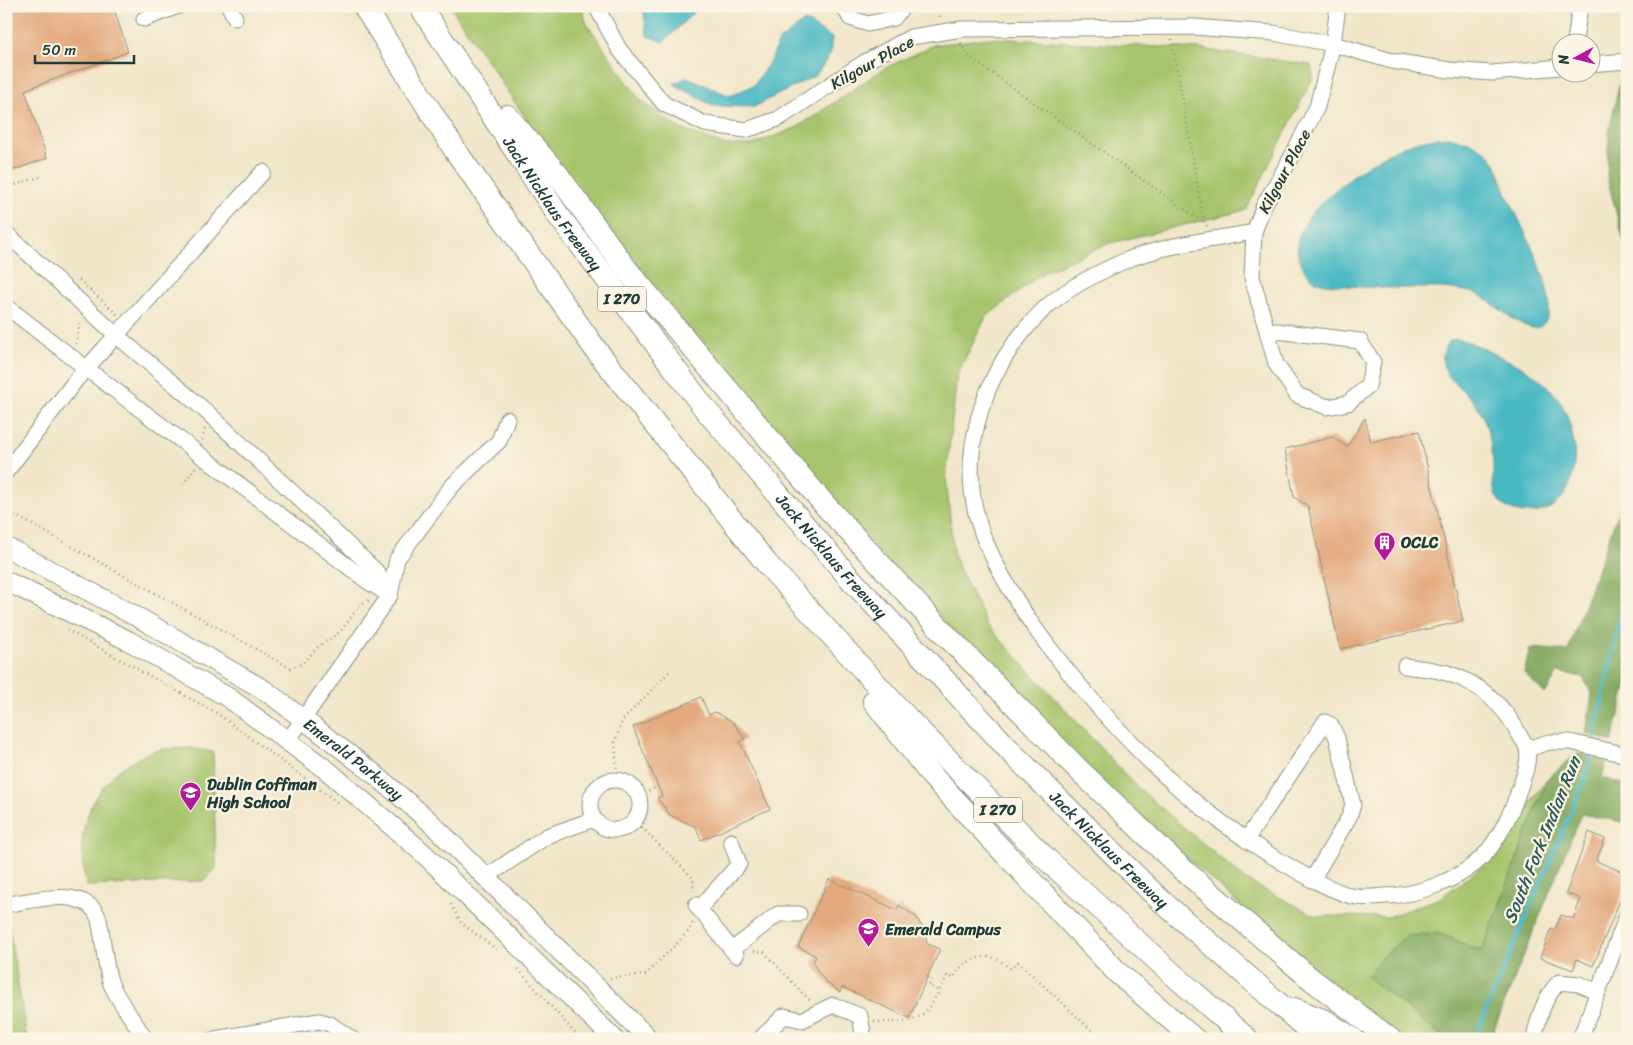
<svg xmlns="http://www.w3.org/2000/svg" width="1633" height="1045" font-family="Sriracha,sans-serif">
  <rect width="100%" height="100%" fill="#fcf5e5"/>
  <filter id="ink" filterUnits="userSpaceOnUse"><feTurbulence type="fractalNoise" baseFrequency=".02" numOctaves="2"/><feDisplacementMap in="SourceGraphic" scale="10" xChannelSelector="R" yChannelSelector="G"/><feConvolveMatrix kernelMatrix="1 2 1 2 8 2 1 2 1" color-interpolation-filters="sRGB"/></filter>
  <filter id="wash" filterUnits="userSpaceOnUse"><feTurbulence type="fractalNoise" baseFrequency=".0096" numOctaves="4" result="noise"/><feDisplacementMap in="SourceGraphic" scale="20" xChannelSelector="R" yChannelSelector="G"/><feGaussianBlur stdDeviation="1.12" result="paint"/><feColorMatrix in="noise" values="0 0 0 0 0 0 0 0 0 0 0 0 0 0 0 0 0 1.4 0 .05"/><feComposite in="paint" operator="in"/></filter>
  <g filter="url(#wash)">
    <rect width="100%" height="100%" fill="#f1e6c9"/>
    <g fill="#a6c46c" stroke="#628050">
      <polygon points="450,6 581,6 587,24 640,100 679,128 723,145 752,145 798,127 885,68 934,45 989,38 1200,49 1311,65 1313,78 1246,210 1110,243 1044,272 986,317 957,375 946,477 954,557 987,625 1138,788 1247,881 1316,916 1388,917 1440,898 1488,862 1547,779 1482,951 1437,933 1367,977 1446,1039 1405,1039 1371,1015 1279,940 1082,764 888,563 740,394 543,144"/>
      <path d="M 191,748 L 213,752 L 216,868 L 204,881 L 87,886 C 71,829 93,776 149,753 C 160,747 178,749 191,748 Z"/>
      <polygon points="6,909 27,1039 6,1039"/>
    </g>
    <g fill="#84aa60" stroke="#52744a">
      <polygon points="1622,72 1627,72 1627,253 1607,178 1609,131"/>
      <polygon points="1627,488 1627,684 1612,742 1586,733 1592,695 1583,677 1558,672 1545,694 1524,673 1530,648 1568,651"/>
      <polygon points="1577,753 1607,761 1602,778 1627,785 1627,823 1581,814 1490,1039 1446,1039 1367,977 1382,957 1406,936 1437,933 1482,951 1547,779"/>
    </g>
    <g fill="#4bb9c4" stroke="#357b7c">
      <polygon points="643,6 700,6 664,42 647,36"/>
      <polygon points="805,21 832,38 830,55 816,75 754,107 713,106 674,84 687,77 730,96 754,85 771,60 779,41"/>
      <path d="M 1448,137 C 1497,147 1492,158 1509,199 C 1516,214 1523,228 1530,243 C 1538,260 1563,315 1539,327 C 1525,334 1492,301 1478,294 C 1472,292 1465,291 1459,290 C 1446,287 1431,288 1418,288 C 1391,288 1365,288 1338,285 C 1332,284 1322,285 1316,281 C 1306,275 1301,265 1298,254 C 1293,231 1316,207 1332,193 C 1366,164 1401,139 1448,137 Z"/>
      <path d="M 1456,339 C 1473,341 1486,351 1501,357 C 1522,366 1542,378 1556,396 C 1582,430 1587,512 1528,513 C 1519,513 1507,510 1501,503 C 1490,491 1494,477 1493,463 C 1492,449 1489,432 1484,419 C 1473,387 1427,378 1448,342 Z"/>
    </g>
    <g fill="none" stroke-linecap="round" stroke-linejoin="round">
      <g stroke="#4bb9c4" stroke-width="4">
        <polyline points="1593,743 1627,587"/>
        <polyline points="1474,1039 1586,777 1592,750"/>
      </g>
    </g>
    <g id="blocks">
      <g fill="#e3a97d">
        <polygon points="6,6 113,6 128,52 25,90 47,158 6,173"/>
        <polygon points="1365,418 1371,442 1419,431 1463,621 1340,649 1308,506 1294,497 1285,449 1333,437 1347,447"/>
        <polygon points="701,697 709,715 715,712 733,722 745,739 740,742 770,809 701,840 696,827 670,815 657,798 662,796 633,727"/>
        <polygon points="1589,832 1605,839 1596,861 1627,874 1627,883 1593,966 1577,959 1573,970 1540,958 1551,929 1555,930 1561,915 1573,919 1581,899 1566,893"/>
        <polygon points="829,879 897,910 899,905 916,917 924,930 927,944 940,949 909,1018 842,987 840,992 828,984 818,972 813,962 816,956 798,947"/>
      </g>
    </g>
  </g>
  <g filter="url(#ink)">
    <use href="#blocks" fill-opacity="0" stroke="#88927e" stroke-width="1"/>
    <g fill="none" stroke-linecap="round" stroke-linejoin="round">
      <defs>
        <g id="minor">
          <polyline points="229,6 235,18"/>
          <polyline points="596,6 619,49 664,104 705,124 746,130 778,119 863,63 911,37 962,29 1194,27 1273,33 1333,44 1392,61 1449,70 1492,73 1560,67"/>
          <polyline points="844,6 850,18 868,24 894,18 903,6"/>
          <polyline points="144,19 178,6"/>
          <polyline points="1575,42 1580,6"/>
          <polyline points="1590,64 1627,61"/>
          <path d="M 1254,232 C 1212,240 1161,245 1122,262 C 1095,274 1065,289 1043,310 C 982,370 950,463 987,545 C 1014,606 1056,659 1100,709 C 1153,769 1203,814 1272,856 C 1297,871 1321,886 1348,895 C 1359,899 1372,897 1384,896 C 1418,896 1463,879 1486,853 C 1500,837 1513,809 1519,790 C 1523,778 1530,762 1527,748 C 1526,744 1523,740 1520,736 C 1505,706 1480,683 1447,673 C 1434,669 1418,668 1405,666"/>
          <polyline points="6,233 116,335 208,413 377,572 390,595"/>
          <path d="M 6,306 C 125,400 247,489 367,581 L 388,594"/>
          <polyline points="1268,330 1360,341 1373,362 1368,386 1348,403 1327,407 1297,395 1276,364 1252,277 1254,232 1264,205 1291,158 1317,107 1333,44 1338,6"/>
          <polyline points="6,472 76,380 263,172"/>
          <polyline points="287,742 390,595 397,559 451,487 499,441 507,419"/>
          <polyline points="1527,749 1549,742 1570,742 1627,755"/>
          <circle cx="615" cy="805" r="25"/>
          <polyline points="1246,840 1325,722 1331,725 1337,738 1353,805 1349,817 1312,880"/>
          <polyline points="486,877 547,836 594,819"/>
          <path d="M 6,905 C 32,900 89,885 99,920 C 104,941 104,964 111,984 C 119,1003 135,1021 145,1039"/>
          <polyline points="696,905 736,955"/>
          <polyline points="699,909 739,864 731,841"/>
          <polyline points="732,950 778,914 799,914"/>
          <polyline points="215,1039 319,1021 330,1024 352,1039"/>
          <polyline points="760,1039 784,1016 802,1020 833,1005 860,1016 864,1039"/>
          <path d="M 1534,1039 C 1538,1019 1544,997 1559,982 L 1579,984 L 1598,992"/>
          <polyline points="1580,1039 1627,916"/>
        </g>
        <g id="major">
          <path id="s1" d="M 6,547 L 141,619 L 266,691 L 303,719 L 372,772 L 428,820 L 649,1039"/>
          <polyline points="6,581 129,641 229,698 328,771 422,852 614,1039"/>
        </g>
        <g id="highway">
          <polyline points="364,6 455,150 596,350 767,564 908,719 1042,855 1167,969 1247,1039"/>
          <path id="s2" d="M 420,6 L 558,215 L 706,410 L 847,575 L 1014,755 L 1158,898 L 1319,1039"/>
          <polyline points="507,116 557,174 627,270 824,504 943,632 1080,771 1181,868 1311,979 1390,1039"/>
          <polyline points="874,701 932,776 1118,973 1194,1039"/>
          <polyline points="1294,1009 1325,1021 1353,1039"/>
        </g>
      </defs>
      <use href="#minor" stroke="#88927e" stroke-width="17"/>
      <use href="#major" stroke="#88927e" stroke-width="21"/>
      <use href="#highway" stroke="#88927e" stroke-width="24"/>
      <g stroke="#88927e" stroke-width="2.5" stroke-dasharray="1 4" stroke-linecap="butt">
        <polyline points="937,6 941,19"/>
        <polyline points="1167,6 1168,14"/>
        <polyline points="1172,39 1204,223 1208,227"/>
        <polyline points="961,43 968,56 1204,223"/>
        <polyline points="6,188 39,177 42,180"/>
        <polyline points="6,216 11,220"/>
        <polyline points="79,280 118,315"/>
        <polyline points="76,344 80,320"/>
        <polyline points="202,440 205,429"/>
        <polyline points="183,484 196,467"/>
        <polyline points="6,510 290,668 302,664 318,647 340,632 360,605 371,599"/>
        <polyline points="67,630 218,714 338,803"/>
        <polyline points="669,672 622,721 615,742 617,772 639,786 646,797 646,815 642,828 693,878 694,891"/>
        <polyline points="644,793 658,786"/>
        <polyline points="451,904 461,923 500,952"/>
        <polyline points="754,951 764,952 810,1001"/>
        <polyline points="518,969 580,1039"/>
        <polyline points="928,977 932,979 929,986 939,991"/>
        <polyline points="610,978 645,975 689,931 693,922"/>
        <path d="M 874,1022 C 923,1023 925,1019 947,976 L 954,978 C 959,963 982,952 997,959 C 1001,961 1006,965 1010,968 L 1018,962 L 1101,1039"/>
        <polyline points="1625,1039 1627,1034"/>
      </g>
      <use href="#minor" stroke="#fff" stroke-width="15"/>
      <use href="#major" stroke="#fff" stroke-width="19"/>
      <use href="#highway" stroke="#fff" stroke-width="22"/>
    </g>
  </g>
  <defs>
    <symbol id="building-pin" viewBox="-11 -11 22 30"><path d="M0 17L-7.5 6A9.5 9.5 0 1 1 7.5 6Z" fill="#b5179e" stroke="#fcf5e5"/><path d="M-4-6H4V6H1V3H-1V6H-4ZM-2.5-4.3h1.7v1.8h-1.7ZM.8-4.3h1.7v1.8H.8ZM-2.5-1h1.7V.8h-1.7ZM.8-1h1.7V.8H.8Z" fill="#fff"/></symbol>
    <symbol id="school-pin" viewBox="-11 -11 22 30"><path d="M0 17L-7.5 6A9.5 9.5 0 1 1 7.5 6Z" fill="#b5179e" stroke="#fcf5e5"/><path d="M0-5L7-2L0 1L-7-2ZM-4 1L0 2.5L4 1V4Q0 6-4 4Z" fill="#fff"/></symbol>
  </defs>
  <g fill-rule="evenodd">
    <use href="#building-pin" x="1372" y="530" width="25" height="34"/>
    <use href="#school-pin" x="178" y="780" width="25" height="34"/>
    <use href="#school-pin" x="856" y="916" width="25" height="34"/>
  </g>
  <g text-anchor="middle" stroke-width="4.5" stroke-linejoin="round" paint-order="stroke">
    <g fill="#fcf5e5" stroke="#617469" stroke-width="1">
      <rect x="598" y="286.5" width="48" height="25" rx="4"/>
      <rect x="974" y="797.5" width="48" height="25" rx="4"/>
    </g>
    <g font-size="15" font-weight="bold" fill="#1f3d34">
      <text x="622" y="304">I 270</text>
      <text x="998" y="815">I 270</text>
    </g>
    <g font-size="16" fill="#1f3d34" stroke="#fcf5e5">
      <text transform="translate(872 62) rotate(-29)" y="6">Kilgour Place</text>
      <text transform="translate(1284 171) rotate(-62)" y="6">Kilgour Place</text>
      <text dy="6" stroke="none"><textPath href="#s2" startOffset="238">Jack Nicklaus Freeway</textPath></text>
      <text dy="6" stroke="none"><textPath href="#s2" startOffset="688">Jack Nicklaus Freeway</textPath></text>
      <text dy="6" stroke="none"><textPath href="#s1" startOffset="408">Emerald Parkway</textPath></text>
      <text dy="6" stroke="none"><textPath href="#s2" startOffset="1092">Jack Nicklaus Freeway</textPath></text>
    </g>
    <g font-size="16" font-weight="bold" fill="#1f3d34" stroke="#fcf5e5" text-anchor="start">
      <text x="1401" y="548">OCLC</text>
      <text x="207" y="790">Dublin Coffman<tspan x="207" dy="18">High School</tspan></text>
      <text x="885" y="935">Emerald Campus</text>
    </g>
    <g font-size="18" font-style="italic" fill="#2a5c58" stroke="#fcf5e5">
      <text transform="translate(1542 840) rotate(-68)" y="6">South Fork Indian Run</text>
    </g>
  </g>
  <rect width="1633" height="1045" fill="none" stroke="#fcf5e5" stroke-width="25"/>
  <g transform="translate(1576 58) rotate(263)"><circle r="24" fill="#fcf5e5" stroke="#a4ab9e"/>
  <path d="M0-4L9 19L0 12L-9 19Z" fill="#b5179e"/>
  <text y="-8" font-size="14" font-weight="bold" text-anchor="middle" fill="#1f3d34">N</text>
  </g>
  <path d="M35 55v8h99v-8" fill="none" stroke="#1f3d34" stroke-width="2.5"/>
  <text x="42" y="55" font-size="15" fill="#1f3d34" stroke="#fcf5e5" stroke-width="4" paint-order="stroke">50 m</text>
</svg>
